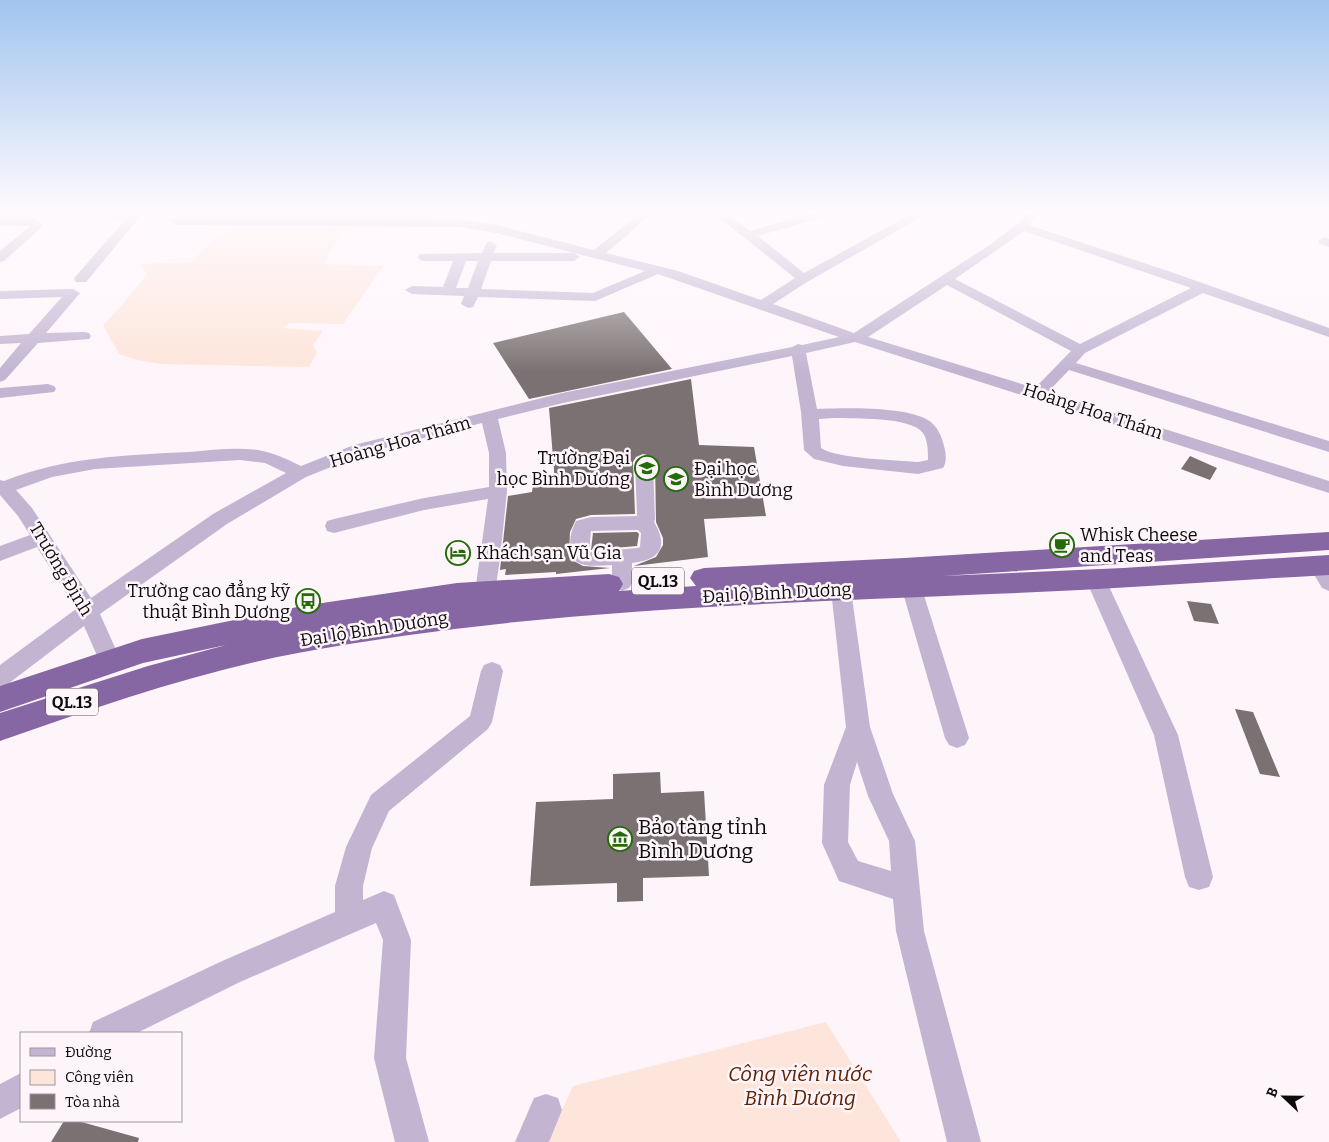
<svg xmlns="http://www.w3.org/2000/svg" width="1329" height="1142" font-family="Bitter,serif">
  <rect width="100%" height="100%" fill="#fef5fb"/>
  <g fill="#fde5db">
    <polygon points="344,227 323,264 383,266 343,324 290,323 283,328 323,331 313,345 317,353 309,367 160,364 137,360 119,354 103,325 124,303 147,274 140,264 190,262 226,229"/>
    <polygon points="826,1022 901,1142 547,1142 573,1086"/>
  </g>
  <g fill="#7b7172">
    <polygon points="624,312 672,369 529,399 493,343"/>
    <polygon points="691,379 699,445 754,447 766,516 704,519 708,557 634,566 656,557 663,545 663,538 656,522 655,462 651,456 643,454 636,457 633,462 635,514 591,515 576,519 570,532 569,553 572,560 583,566 610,568 556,574 556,572 505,575 506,569 500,570 508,496 532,492 533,485 555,483 549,408"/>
    <polygon points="1190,456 1217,468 1210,480 1181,469"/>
    <polygon points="637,532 639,534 637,546 591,550 593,533"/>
    <polygon points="1187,601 1211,604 1219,624 1194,621"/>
    <polygon points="1235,709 1253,712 1280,777 1260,774"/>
    <polygon points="660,772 661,793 704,791 709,876 643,878 643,901 617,902 617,883 530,886 536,802 613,799 613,774"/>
    <polygon points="64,1121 78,1121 139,1138 138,1142 51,1142"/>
  </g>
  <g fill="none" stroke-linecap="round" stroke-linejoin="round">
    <g fill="#c3b5d2" fill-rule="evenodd">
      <polygon points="107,212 144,212 86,282 76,282 74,279 76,276 124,221 112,219 106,215"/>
      <path d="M 648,212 L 650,215 L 648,217 L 606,253 L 678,271 L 761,300 L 795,278 L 712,212 L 726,212 L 750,231 L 816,212 L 837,212 L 835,214 L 758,236 L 804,273 L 915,212 L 930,212 L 807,282 L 773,304 L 854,333 L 988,246 L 1018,224 L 1027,212 L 1039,212 L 1029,225 L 1174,273 L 1329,328 L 1329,337 L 1203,293 L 1085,353 L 1076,363 L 1329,441 L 1329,452 L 1069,370 L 1048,392 L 1329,481 L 1329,493 L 855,342 L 806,353 L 817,409 C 844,408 910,406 931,422 C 938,428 942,437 944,446 C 946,453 947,462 943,468 L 918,474 L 843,466 L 814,459 L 804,450 L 801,412 L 792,356 L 563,403 L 498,419 L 506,453 L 507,491 L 500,559 L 495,592 L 492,597 L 485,600 L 478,597 L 475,592 L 488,499 L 424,510 L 334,533 L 327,531 L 325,526 L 327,521 L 334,519 L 424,498 L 489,487 L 489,453 L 482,423 L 366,453 L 306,477 L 227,524 L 100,614 L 121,661 L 118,667 L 110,670 L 102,667 L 84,626 L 8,684 L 0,686 L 0,665 L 76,609 L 37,547 L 0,561 L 0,546 L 30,535 L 18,516 L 0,495 L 0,480 L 4,481 C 64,457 126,455 189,452 C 212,450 235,447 258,450 C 274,453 287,459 301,466 L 354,445 L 562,393 L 792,347 L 798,344 L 802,345 L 839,337 L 658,274 L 595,301 L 478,297 L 473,307 L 468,308 L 461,304 L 464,296 L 412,294 L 405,290 L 412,286 L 443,287 L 453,261 L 424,261 L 420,260 L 418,257 L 420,254 L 482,253 L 487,242 L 491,241 L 497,245 L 494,253 L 574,253 L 580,257 L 574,261 L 491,261 L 481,289 L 593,293 L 645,271 L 496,233 L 461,227 L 177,225 L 171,221 L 173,218 L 385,217 L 461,219 L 496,225 L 594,250 L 640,213 ZM 1024,231 L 1191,288 L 1080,344 L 955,279 ZM 466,261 L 478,261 L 468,288 L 456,288 ZM 947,285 L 1071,351 L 1035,388 L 868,337 ZM 834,418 C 854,419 910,416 923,433 C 928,441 928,451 928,460 L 918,462 C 897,460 837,459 821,448 L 819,419 ZM 240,460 L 265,463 L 286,473 L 213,514 L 91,598 L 32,508 L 16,490 L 52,477 L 95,469 Z"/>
      <polygon points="1164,212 1183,212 1169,217 1165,216"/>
      <polygon points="0,218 32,218 36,219 43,226 4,261 0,262 0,251 30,226 0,226"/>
      <polygon points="1324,237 1329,239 1329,247 1320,244 1318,241"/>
      <polygon points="73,289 80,293 46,333 84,332 89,333 91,336 89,339 38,343 5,380 0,382 0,368 21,343 0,344 0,336 29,334 62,297 0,299 0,291"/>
      <polygon points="48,384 54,386 56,389 54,392 0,398 0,388"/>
      <path d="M 644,456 L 650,458 L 653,462 L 655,519 L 654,522 C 669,547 660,560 632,563 L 632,583 L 629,588 L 622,591 L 615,588 L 612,583 L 612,565 C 594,566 568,570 570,544 C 570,536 572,528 576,521 L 591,517 L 637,516 L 635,462 L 638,458 ZM 638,530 L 641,533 L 640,547 L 638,548 L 589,552 L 591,531 Z"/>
      <polygon points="1319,559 1326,561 1329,566 1329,591 1322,588 1309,566 1312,561"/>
      <polygon points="1096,573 1103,575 1106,580 1178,735 1213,877 1209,887 1199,890 1189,887 1185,877 1154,735 1086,580 1089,575"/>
      <polygon points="911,578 918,581 921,586 969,738 965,745 957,748 949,745 945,738 901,586 904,581"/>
      <path d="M 841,582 L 848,585 L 851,590 L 870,727 L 893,794 L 915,841 L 924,931 L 981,1142 L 947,1142 L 896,931 L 893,899 L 839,881 L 822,843 L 824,785 L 846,727 L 831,590 L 834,585 ZM 857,762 L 868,796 L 889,841 L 891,871 L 858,861 L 848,842 L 850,785 Z"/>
      <polygon points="492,662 500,665 503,671 492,722 488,729 389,811 372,848 363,886 363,900 384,891 394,895 411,940 406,1058 429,1142 395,1142 374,1058 383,940 376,923 240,982 137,1033 89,1033 93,1022 220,962 335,912 335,886 346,847 371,795 470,716 481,671 484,665"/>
      <polygon points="21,1073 21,1108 0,1119 0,1084"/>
      <polygon points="546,1094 558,1098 562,1110 549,1142 515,1142 534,1098"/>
    </g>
    <path fill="#8667a3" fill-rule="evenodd" d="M 1329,532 L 1329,550 L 942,576 L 1123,568 L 1329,555 L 1329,575 C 1216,581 1104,590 991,594 C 760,604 527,610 298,653 C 196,672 98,707 0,741 L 0,713 L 148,666 L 226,645 L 143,663 L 0,712 L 0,686 L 142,639 L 302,606 L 457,583 L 609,574 L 619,577 L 623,584 L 619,591 L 696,586 L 690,578 L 694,571 L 704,568 L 904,558 Z"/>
  </g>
  <linearGradient id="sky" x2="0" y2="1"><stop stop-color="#a1c5ef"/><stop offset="0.57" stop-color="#fffafd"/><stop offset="1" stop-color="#fffafd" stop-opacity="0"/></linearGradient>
  <rect width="1329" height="372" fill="url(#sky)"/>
  <defs>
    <symbol id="university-ring" viewBox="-11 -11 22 22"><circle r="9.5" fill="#fef5fb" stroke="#226b07" stroke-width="1.5"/><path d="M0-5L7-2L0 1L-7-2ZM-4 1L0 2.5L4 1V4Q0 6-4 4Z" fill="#226b07"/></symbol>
    <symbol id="cafe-ring" viewBox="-11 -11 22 22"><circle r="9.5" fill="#fef5fb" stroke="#226b07" stroke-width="1.5"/><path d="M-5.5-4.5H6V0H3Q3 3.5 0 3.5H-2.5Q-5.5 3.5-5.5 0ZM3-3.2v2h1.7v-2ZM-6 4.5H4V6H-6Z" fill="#226b07"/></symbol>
    <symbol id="hotel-ring" viewBox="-11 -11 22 22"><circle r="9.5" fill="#fef5fb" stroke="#226b07" stroke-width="1.5"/><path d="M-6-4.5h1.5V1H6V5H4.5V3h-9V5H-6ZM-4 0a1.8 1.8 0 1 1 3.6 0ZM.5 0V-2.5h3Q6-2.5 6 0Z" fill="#226b07"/></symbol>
    <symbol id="bus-ring" viewBox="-11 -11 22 22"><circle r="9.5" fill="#fef5fb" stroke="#226b07" stroke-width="1.5"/><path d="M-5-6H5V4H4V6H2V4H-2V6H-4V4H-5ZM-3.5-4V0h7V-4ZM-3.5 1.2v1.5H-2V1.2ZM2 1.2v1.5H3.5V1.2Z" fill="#226b07"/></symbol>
    <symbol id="museum-ring" viewBox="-11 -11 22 22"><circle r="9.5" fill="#fef5fb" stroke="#226b07" stroke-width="1.5"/><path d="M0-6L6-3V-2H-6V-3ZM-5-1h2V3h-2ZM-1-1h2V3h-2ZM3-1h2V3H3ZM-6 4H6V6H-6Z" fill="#226b07"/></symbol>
  </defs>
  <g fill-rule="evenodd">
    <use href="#university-ring" x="633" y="454" width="28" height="28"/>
    <use href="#university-ring" x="662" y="465" width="28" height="28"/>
    <use href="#cafe-ring" x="1048" y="531" width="28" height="28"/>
    <use href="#hotel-ring" x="444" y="539" width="28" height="28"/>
    <use href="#bus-ring" x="294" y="587" width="28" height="28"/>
    <use href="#museum-ring" x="606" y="825" width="28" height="28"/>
  </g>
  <g text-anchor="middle" stroke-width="5" stroke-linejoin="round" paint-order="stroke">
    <g fill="#fef5fb" stroke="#555054" stroke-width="1">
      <rect x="632" y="567.5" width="52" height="27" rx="4"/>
      <rect x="46" y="688.5" width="52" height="27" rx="4"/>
    </g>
    <g font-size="16" font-weight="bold" fill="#0d0a0c">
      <text x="658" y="587">QL.13</text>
      <text x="72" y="708">QL.13</text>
    </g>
    <g font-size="18" fill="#0d0a0c" stroke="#fef5fb">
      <text transform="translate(1093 411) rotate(18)" y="6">Hoàng Hoa Thám</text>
      <text transform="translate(400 442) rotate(-16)" y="6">Hoàng Hoa Thám</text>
      <text transform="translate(61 569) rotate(59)" y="6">Trương Định</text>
      <text transform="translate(777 593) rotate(-3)" y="6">Đại lộ Bình Dương</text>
      <text transform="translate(374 629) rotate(-9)" y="6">Đại lộ Bình Dương</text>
    </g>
    <g font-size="18" fill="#0d0a0c" stroke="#fef5fb" text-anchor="start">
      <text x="630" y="464" text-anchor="end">Trường Đại<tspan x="630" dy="21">học Bình Dương</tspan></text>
      <text x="694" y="475">Đại học<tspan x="694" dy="21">Bình Dương</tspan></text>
      <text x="1080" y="541">Whisk Cheese<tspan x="1080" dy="21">and Teas</tspan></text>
      <text x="476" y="559">Khách sạn Vũ Gia</text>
      <text x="290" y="597" text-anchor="end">Trường cao đẳng kỹ<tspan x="290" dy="21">thuật Bình Dương</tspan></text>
    </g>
    <g font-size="21" fill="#0d0a0c" stroke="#fef5fb" text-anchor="start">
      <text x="638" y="834">Bảo tàng tỉnh<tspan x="638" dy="24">Bình Dương</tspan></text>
    </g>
    <g font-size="21" font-style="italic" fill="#632300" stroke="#fef5fb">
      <text x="800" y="1081">Công viên nước<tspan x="800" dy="24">Bình Dương</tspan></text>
    </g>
  </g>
  <rect x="20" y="1032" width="162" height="90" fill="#fef5fb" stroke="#9e979b"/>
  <rect x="30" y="1048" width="25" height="8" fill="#c3b5d2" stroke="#9e979b"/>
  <text x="65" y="1057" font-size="15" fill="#0d0a0c">Đường</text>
  <rect x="30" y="1070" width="25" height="15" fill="#fde5db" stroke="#9e979b"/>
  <text x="65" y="1082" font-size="15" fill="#0d0a0c">Công viên</text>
  <rect x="30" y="1094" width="25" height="15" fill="#7b7172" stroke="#9e979b"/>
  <text x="65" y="1107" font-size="15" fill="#0d0a0c">Tòa nhà</text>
  <g transform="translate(1284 1097) rotate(292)" stroke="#fef5fb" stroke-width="4" paint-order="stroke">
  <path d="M0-4L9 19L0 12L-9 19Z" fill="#0d0a0c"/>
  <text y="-8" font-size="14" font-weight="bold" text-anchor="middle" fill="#0d0a0c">B</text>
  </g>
</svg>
